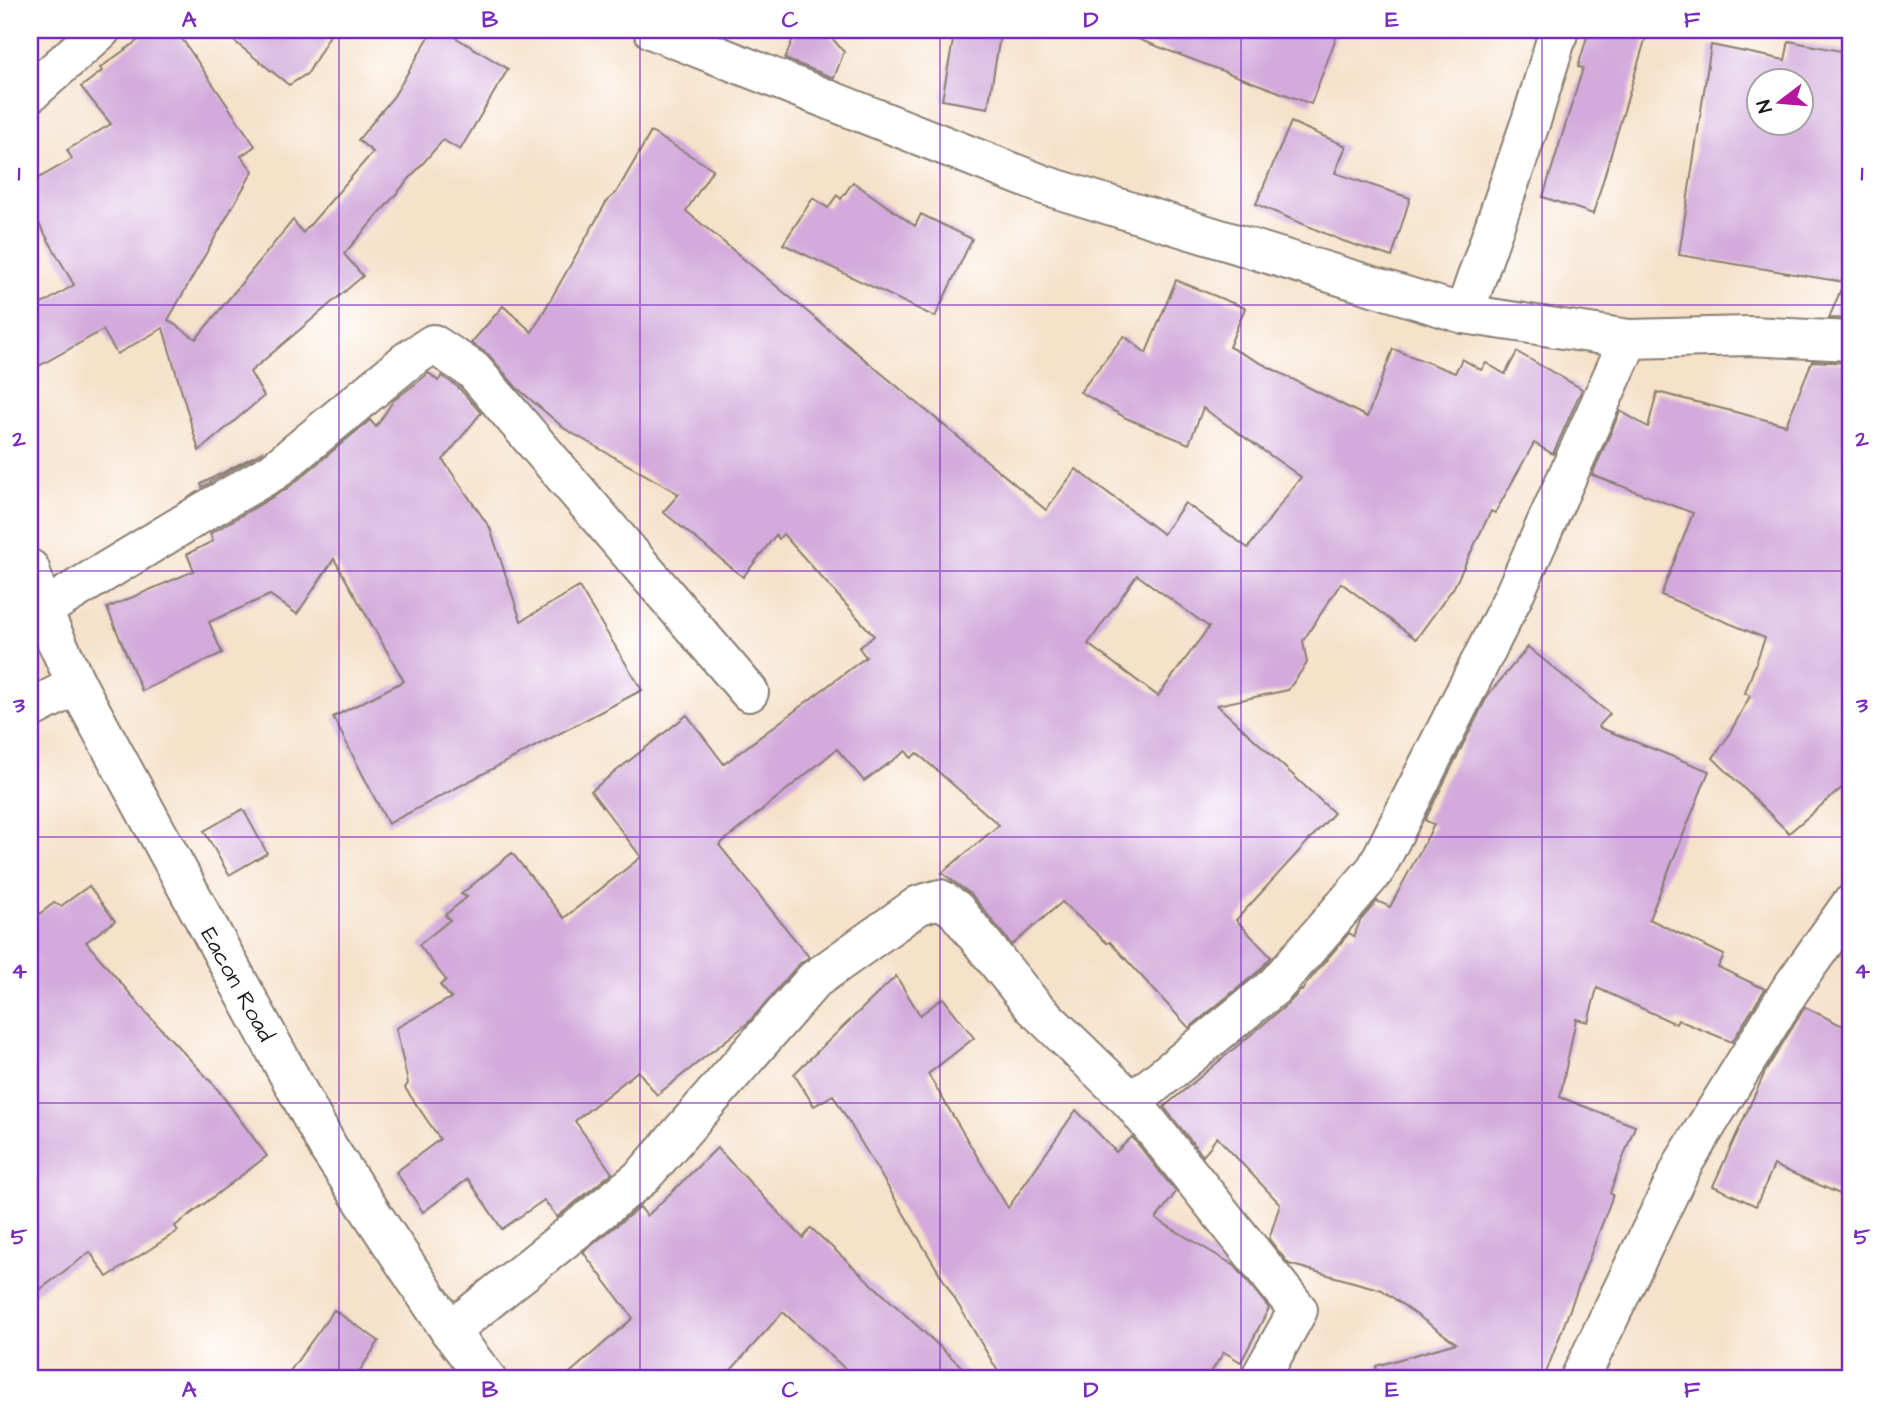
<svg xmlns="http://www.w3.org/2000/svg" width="1881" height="1408" font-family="'Architects Daughter',sans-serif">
  <rect width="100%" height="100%" fill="#fff"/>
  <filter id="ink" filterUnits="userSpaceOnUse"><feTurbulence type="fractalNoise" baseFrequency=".0143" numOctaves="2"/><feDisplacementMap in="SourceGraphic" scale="14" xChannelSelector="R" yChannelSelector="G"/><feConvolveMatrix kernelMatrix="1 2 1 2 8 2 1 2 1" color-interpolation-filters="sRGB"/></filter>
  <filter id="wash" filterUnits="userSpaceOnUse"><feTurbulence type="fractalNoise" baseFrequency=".00686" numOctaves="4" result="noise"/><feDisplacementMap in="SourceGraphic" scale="28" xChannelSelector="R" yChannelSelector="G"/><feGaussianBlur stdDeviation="1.57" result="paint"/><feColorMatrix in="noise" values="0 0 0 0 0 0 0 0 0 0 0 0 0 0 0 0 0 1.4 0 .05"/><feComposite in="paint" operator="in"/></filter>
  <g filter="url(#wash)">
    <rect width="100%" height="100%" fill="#f6e1c9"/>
    <g id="blocks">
      <g fill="#d3aadb" fill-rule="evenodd">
        <polygon points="152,30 176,30 255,146 241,156 253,171 168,320 196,339 293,220 303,233 373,152 358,140 394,96 433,30 443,30 508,69 460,150 443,140 344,254 363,276 250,372 264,396 199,451 163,328 117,354 103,330 30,371 30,311 74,285 30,208 30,183 72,159 67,150 111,124 81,87 102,71 100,68"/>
        <polygon points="220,30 333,30 308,73 289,85"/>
        <polygon points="796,30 825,30 844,52 834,78 785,59"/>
        <polygon points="955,30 1001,30 988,108 942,100"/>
        <polygon points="1125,30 1339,30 1311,104 1124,34"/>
        <polygon points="1589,30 1648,30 1593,214 1543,197 1583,68 1578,67"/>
        <path d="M 1789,41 L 1851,53 L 1851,319 L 1829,318 L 1844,282 L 1679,255 L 1711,45 L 1785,60 ZM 1759,80 L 1801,80 L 1801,122 L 1759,122 Z"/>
        <polygon points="1291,122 1346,146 1335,173 1410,198 1392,257 1343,241 1256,204"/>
        <path d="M 651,132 L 713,169 L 686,211 L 1046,510 L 1076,469 L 1163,534 L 1185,503 L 1248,548 L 1301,477 L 1203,408 L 1189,444 L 1128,419 L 1080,392 L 1124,336 L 1146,353 L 1176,280 L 1245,308 L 1229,347 L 1367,417 L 1393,349 L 1455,373 L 1462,359 L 1481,370 L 1486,363 L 1505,374 L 1517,352 L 1582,389 L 1553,454 L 1534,443 L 1495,513 L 1491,511 L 1454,587 L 1416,639 L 1341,583 L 1303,641 L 1307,663 L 1288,690 L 1217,705 L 1334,813 L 1236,920 L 1271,957 L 1260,970 L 1189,1028 L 1110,942 L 1107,943 L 1062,902 L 1012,945 L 972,895 L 942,873 L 999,825 L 917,753 L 911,758 L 906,751 L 864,781 L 837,749 L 719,845 L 809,957 L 798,965 L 749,1022 L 657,1095 L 638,1071 L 575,1121 L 612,1173 L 557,1217 L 544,1200 L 502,1229 L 468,1179 L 423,1212 L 396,1172 L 440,1139 L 405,1088 L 408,1083 L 396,1028 L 451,998 L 440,985 L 446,980 L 419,945 L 450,920 L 445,915 L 467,897 L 461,894 L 512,853 L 564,918 L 641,857 L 591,791 L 687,715 L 724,764 L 866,657 L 859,648 L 874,636 L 783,534 L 779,539 L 776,535 L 743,577 L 663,512 L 679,494 L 565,429 L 516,387 L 489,355 L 471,343 L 503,306 L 532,332 L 607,201 L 616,193 ZM 1137,575 L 1209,627 L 1158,696 L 1088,644 Z"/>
        <polygon points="853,182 915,226 921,214 972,239 935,317 783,244 813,198 828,208 837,195 841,199"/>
        <polygon points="1812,361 1851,363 1851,780 1789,833 1713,758 1727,738 1750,696 1745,693 1765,638 1661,595 1693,513 1592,475 1620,411 1648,427 1657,392 1786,425"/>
        <polygon points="429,373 438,381 442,376 458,387 481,413 443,460 490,528 521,621 579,587 642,690 388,824 333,717 404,681 334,559 297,614 270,595 209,622 222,653 142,691 107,608 194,571 187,554 213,541 210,534 288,488 370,420 376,427 393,401"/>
        <polygon points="264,451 261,453 202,487 201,484"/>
        <polygon points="1528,647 1610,714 1598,727 1709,771 1649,919 1724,955 1718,967 1765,989 1732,1042 1678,1020 1676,1024 1597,988 1588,1022 1576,1019 1560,1097 1635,1126 1610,1193 1613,1195 1544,1378 1378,1378 1376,1366 1456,1343 1382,1290 1289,1264 1269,1239 1280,1204 1217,1137 1203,1156 1164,1107 1289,1003 1301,990 1302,991 1307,983 1349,933 1354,936 1360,921 1377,901 1390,907 1434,825 1425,820 1488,695"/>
        <polygon points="243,809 267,853 229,875 204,831"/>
        <polygon points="89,886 115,921 86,942 149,1016 215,1086 267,1156 175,1226 178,1231 107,1277 90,1252 30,1297 30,921 54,903 61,906"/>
        <polygon points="896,976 920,1015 943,998 974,1038 928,1074 1008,1208 1076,1110 1116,1152 1132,1137 1176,1192 1156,1219 1235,1266 1269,1308 1241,1362 1224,1352 1207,1378 1002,1378 833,1095 814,1106 794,1074"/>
        <polygon points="1805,1007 1851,1030 1851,1199 1774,1165 1756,1206 1713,1186 1765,1072"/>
        <polygon points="717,1148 803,1238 811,1228 974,1378 855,1378 783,1312 724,1378 564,1378 633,1318 583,1252 640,1207 647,1216"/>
        <polygon points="334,1310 379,1341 355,1378 285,1378"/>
      </g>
    </g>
  </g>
  <g filter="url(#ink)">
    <use href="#blocks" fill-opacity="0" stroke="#897e72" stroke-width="2"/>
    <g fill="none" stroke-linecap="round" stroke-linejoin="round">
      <defs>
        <g id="street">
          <polyline points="653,30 1044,185 1464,314 1629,339 1750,336 1851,341"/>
          <polyline points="30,93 101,30"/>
          <polyline points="1464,314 1532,118 1559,30"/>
          <polyline points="30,569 42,610 77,685 329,1149 450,1331 486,1378"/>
          <polyline points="42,610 205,511 274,471 407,361 433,344 473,370 749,692"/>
          <polyline points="30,709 77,685"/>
          <polyline points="1132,1102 1275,986 1376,869 1513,597 1629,339"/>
          <polyline points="450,1331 642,1177 814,980 919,905 940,899 955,909 1033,1006 1132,1102 1298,1310 1260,1378"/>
          <polyline points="1580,1378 1684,1162 1790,990 1851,904"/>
        </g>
      </defs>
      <use href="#street" stroke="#897e72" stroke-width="42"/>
      <use href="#street" stroke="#fff" stroke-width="38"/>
    </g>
  </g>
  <path fill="none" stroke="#7b2cbf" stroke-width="2" stroke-opacity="0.55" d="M 339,30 L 339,1378M 640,30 L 640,1378M 940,30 L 940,1378M 1241,30 L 1241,1378M 1542,30 L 1542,1378M 30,305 L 1851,305M 30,571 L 1851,571M 30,837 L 1851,837M 30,1103 L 1851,1103"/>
  <g text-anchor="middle" stroke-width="5" stroke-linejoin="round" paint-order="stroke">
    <g font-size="23" fill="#1c1c1c" stroke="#fff">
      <text transform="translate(238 984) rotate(61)" y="8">Eacon Road</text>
    </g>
  </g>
  <rect width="1881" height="1408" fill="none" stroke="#fff" stroke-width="77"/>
  <g transform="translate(1780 102) rotate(254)"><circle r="33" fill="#ffffff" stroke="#a4a4a4" stroke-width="2"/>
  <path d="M0-5L12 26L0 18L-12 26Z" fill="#b5179e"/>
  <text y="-10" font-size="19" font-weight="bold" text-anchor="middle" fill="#1c1c1c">N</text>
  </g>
  <rect x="38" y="38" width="1804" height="1332" fill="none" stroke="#7b2cbf" stroke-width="2.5"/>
  <g font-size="23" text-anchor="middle" font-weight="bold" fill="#7b2cbf">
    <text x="189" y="27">A</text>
    <text x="490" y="27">B</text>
    <text x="790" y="27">C</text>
    <text x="1091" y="27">D</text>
    <text x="1392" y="27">E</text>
    <text x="1692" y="27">F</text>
    <text x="19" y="180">1</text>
    <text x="1862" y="180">1</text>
    <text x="19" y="446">2</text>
    <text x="1862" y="446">2</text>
    <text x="19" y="712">3</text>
    <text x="1862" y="712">3</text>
    <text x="19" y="978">4</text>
    <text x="1862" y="978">4</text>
    <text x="19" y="1244">5</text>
    <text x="1862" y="1244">5</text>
    <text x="189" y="1397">A</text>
    <text x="490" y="1397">B</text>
    <text x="790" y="1397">C</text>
    <text x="1091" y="1397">D</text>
    <text x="1392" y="1397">E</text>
    <text x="1692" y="1397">F</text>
  </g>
</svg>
